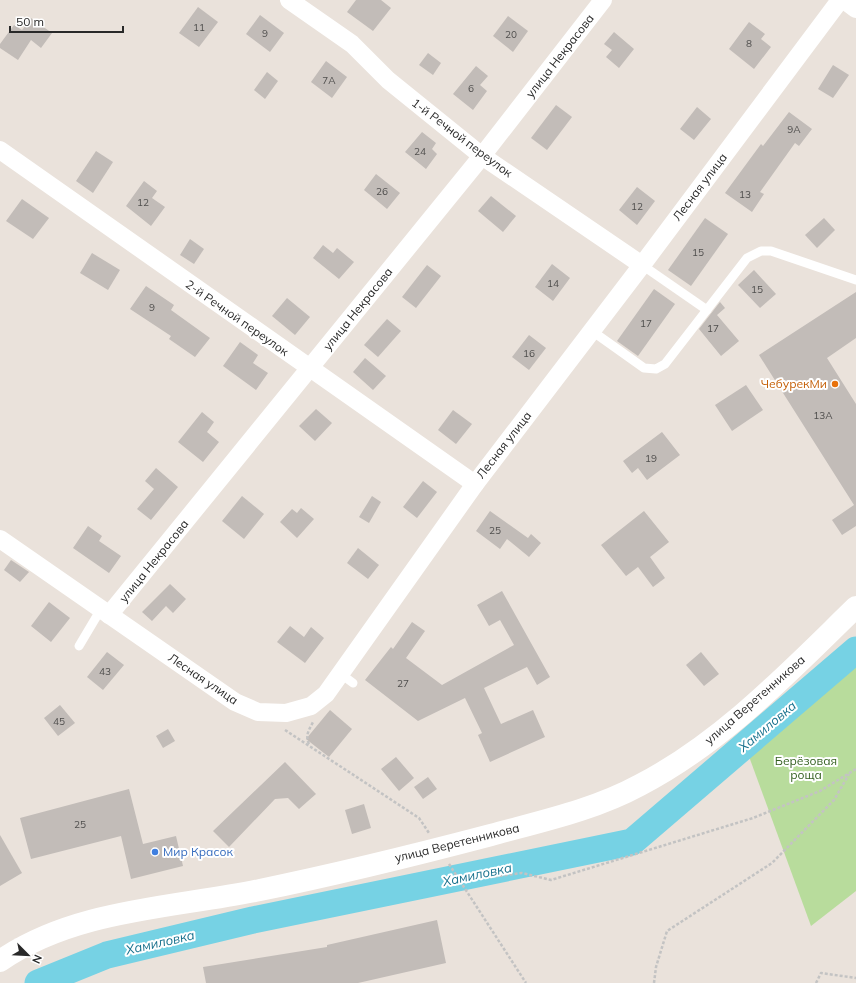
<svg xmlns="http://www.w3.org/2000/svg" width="856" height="983" font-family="Mulish,sans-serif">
  <rect width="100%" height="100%" fill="#eae2db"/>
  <polygon fill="#b8dc9c" points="856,651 856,891 811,926 747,751"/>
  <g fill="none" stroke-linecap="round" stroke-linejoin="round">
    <polyline stroke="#76d2e4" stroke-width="27" points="38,983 107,955 253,920 632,842 856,650"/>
  </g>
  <g fill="#c2bcb8">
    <polygon points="356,0 381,0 391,8 373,31 347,12"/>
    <polygon points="198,7 218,22 199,47 179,33"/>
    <polygon points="260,15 284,33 270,52 246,34"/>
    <polygon points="508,16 528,31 513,52 493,36"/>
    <polygon points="31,18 52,33 41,48 31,40 18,60 0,48 0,44 14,25 22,30"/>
    <polygon points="749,22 765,34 761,39 771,47 754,69 729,49"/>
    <polygon points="614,32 634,49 619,68 606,57 612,50 604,44"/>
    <polygon points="428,53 441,63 433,75 419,65"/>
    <polygon points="326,61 347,77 332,98 311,82"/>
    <polygon points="833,65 849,75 833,98 818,89"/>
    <polygon points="476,66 488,76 480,85 487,91 473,110 453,94"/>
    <polygon points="267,72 278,81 265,99 254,90"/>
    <polygon points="556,105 572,117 547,150 531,138"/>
    <polygon points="697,107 711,119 694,140 680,129"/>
    <polygon points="789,112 812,129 799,146 795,143 760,192 764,194 752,212 725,193 761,144 763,146"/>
    <polygon points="422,132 436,143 432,149 437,154 426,169 405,152"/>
    <polygon points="96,151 113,162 93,193 76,181"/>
    <polygon points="376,174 400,193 387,209 364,190"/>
    <polygon points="144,181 157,191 152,198 165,207 151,226 126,206"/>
    <polygon points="637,187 655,201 637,225 619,210"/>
    <polygon points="491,196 516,216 503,232 478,211"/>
    <polygon points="22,199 49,218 33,239 6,221"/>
    <polygon points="705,218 728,234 691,286 668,270"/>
    <polygon points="824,218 835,230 817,248 805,235"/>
    <polygon points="190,239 204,249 194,264 180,255"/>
    <polygon points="323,245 333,253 337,248 354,262 339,279 313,258"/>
    <polygon points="92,253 120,270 108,290 80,273"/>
    <polygon points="552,264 570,278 553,301 535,287"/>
    <polygon points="427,265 441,276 416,308 402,297"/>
    <polygon points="754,270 776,294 760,308 738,285"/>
    <polygon points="146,286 174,305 171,310 210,338 195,357 169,339 171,336 130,309"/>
    <polygon points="654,289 675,304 638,356 617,341"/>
    <polygon points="856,292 856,338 827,358 856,404 856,526 842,535 832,520 854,505 759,355"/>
    <polygon points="287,298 310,317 295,335 272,316"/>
    <polygon points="720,302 725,308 717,315 739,341 721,356 699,329"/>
    <polygon points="387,319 401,331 378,357 364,345"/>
    <polygon points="529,335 546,348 529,370 512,357"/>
    <polygon points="240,342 258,355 253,363 268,373 256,390 223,366"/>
    <polygon points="365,358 386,376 373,390 353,372"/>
    <polygon points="746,385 763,410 732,431 715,405"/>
    <polygon points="316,409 332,423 315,441 299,426"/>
    <polygon points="453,410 472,424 456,444 438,430"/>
    <polygon points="202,412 214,422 207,432 219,442 203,462 178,442"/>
    <polygon points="662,432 680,455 647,480 638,468 632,473 623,461"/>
    <polygon points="156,468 178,487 151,520 137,509 154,489 145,481"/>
    <polygon points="423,481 437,492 417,518 403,507"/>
    <polygon points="242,496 264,514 244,539 222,521"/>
    <polygon points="372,496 381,502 369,523 359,517"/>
    <polygon points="301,508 314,519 297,538 280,522 292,509 297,513"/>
    <polygon points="490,511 528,538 531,534 541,543 529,557 507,539 500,549 476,531"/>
    <polygon points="644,511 669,542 650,557 665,578 653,587 638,567 626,576 601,545"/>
    <polygon points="88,526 102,536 99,541 121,556 109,573 73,548"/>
    <polygon points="358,548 379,565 368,579 347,563"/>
    <polygon points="11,560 29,572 20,582 4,570"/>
    <polygon points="170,584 186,599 173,613 166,606 152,621 142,612"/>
    <polygon points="502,591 550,677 537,685 527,667 484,688 501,724 533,710 545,737 490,762 478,735 482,733 465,698 418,721 365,680 391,647 393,649 412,622 425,631 406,658 442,685 514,645 500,620 489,626 477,605"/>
    <polygon points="49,602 70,618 51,642 31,626"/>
    <polygon points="290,626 304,637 311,627 324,638 305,663 277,642"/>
    <polygon points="107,652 124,665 103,690 87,677"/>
    <polygon points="701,652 719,674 704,686 686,665"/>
    <polygon points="60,705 75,723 58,736 44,718"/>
    <polygon points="330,710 352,729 329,757 306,739"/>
    <polygon points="168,729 175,741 163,748 156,736"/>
    <polygon points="396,757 414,778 399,791 381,769"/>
    <polygon points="285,762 316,794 299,809 288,798 275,799 229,847 213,831"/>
    <polygon points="428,777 437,789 423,799 414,787"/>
    <polygon points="129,789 143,844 176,836 183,866 131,879 121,836 31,859 20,818"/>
    <polygon points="364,804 371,828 352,834 345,810"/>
    <polygon points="0,835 22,873 0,886"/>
    <polygon points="437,920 446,963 358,983 206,983 203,967 327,947 327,945"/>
  </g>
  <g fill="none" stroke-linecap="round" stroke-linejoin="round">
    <g stroke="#c3c3c3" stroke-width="2.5" stroke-dasharray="3 2" stroke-linecap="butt">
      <polyline points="285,730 419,818 429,833"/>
      <path d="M 309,744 C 305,735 309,730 313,722"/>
      <polyline points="449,864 526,983"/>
      <polyline points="460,881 522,873 551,880 753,818 820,791 856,769"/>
      <polyline points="654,983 656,967 667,931 772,863 834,800 849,774"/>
      <polyline points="816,983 821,973 856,978"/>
    </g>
    <g stroke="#fff" stroke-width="9">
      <polyline points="642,265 707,310"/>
      <polyline points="592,331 644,368 656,369 665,364 747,258 761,251 771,251 856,280"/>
      <polyline points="79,646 101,609"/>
      <polyline points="341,674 353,683"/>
    </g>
    <g stroke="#fff" stroke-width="18">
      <polyline points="289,0 352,44 388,80 482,156 642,265"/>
      <polyline points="844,0 856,9"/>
      <polyline points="0,150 475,484"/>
      <polyline points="0,539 235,702 258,712 286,713 311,706 326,694 475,484 642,265 840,0"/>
      <polyline points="109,615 482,156 603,0"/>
    </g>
    <path stroke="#fff" stroke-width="22" d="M 0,961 C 75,909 174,908 260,890 C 338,874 415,855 491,835 C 542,821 594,810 640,785 C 723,742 790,671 856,607"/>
  </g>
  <circle fill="#e8710a" stroke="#fff" stroke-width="1.5" cx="835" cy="384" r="4"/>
  <circle fill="#3f7fe0" stroke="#fff" stroke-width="1.5" cx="155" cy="852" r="4"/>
  <g text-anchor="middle" stroke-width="4" stroke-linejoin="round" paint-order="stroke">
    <g font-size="10" fill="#4f4e4d">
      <text x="199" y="31">11</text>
      <text x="265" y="37">9</text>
      <text x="511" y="38">20</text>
      <text x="749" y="47">8</text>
      <text x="329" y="84">7А</text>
      <text x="471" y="92">6</text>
      <text x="794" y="133">9А</text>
      <text x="420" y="155">24</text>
      <text x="382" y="195">26</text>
      <text x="745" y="198">13</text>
      <text x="143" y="206">12</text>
      <text x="637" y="210">12</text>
      <text x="698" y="256">15</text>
      <text x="553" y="287">14</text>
      <text x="757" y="293">15</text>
      <text x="152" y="311">9</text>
      <text x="646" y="327">17</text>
      <text x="713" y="332">17</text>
      <text x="529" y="357">16</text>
      <text x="823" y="419">13А</text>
      <text x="651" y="462">19</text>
      <text x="495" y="534">25</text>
      <text x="105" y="675">43</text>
      <text x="403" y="687">27</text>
      <text x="59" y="725">45</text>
      <text x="80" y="828">25</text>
    </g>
    <g font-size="12" fill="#292929" stroke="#fff">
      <text transform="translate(560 56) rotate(-52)" y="4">улица Некрасова</text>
      <text transform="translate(462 138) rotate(37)" y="4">1-й Речной переулок</text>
      <text transform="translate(700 187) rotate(-53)" y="4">Лесная улица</text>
      <text transform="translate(358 309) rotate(-51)" y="4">улица Некрасова</text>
      <text transform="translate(237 318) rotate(35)" y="4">2-й Речной переулок</text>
      <text transform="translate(504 445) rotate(-52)" y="4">Лесная улица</text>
      <text transform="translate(154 561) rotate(-51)" y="4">улица Некрасова</text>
      <text transform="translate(203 679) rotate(34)" y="4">Лесная улица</text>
      <text transform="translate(755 700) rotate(-41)" y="4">улица Веретенникова</text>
      <text transform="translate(457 843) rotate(-14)" y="4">улица Веретенникова</text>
    </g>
    <g font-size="12" fill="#c56008" stroke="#fff" text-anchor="end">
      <text x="827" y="388">ЧебурекМи</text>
    </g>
    <g font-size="12" fill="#335f1f" stroke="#fff">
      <text x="806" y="765">Берёзовая<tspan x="806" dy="14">роща</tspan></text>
    </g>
    <g font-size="12" fill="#366cbe" stroke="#fff" text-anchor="start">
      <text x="163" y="856">Мир Красок</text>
    </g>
    <g font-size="13" font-style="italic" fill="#18718d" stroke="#fff">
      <text transform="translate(767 726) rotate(-40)" y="5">Хамиловка</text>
      <text transform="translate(477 874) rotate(-12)" y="5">Хамиловка</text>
      <text transform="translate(160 942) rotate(-13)" y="5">Хамиловка</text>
    </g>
  </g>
  <g transform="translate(28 955) rotate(114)" stroke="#ffffff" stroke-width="3" paint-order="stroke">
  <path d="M0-3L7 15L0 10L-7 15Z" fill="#292929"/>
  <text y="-6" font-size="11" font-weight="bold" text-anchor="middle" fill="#292929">N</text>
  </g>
  <path d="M10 26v6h113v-6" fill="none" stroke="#292929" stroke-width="2"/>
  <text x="16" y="26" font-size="12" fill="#292929" stroke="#ffffff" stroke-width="3" paint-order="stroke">50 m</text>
</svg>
